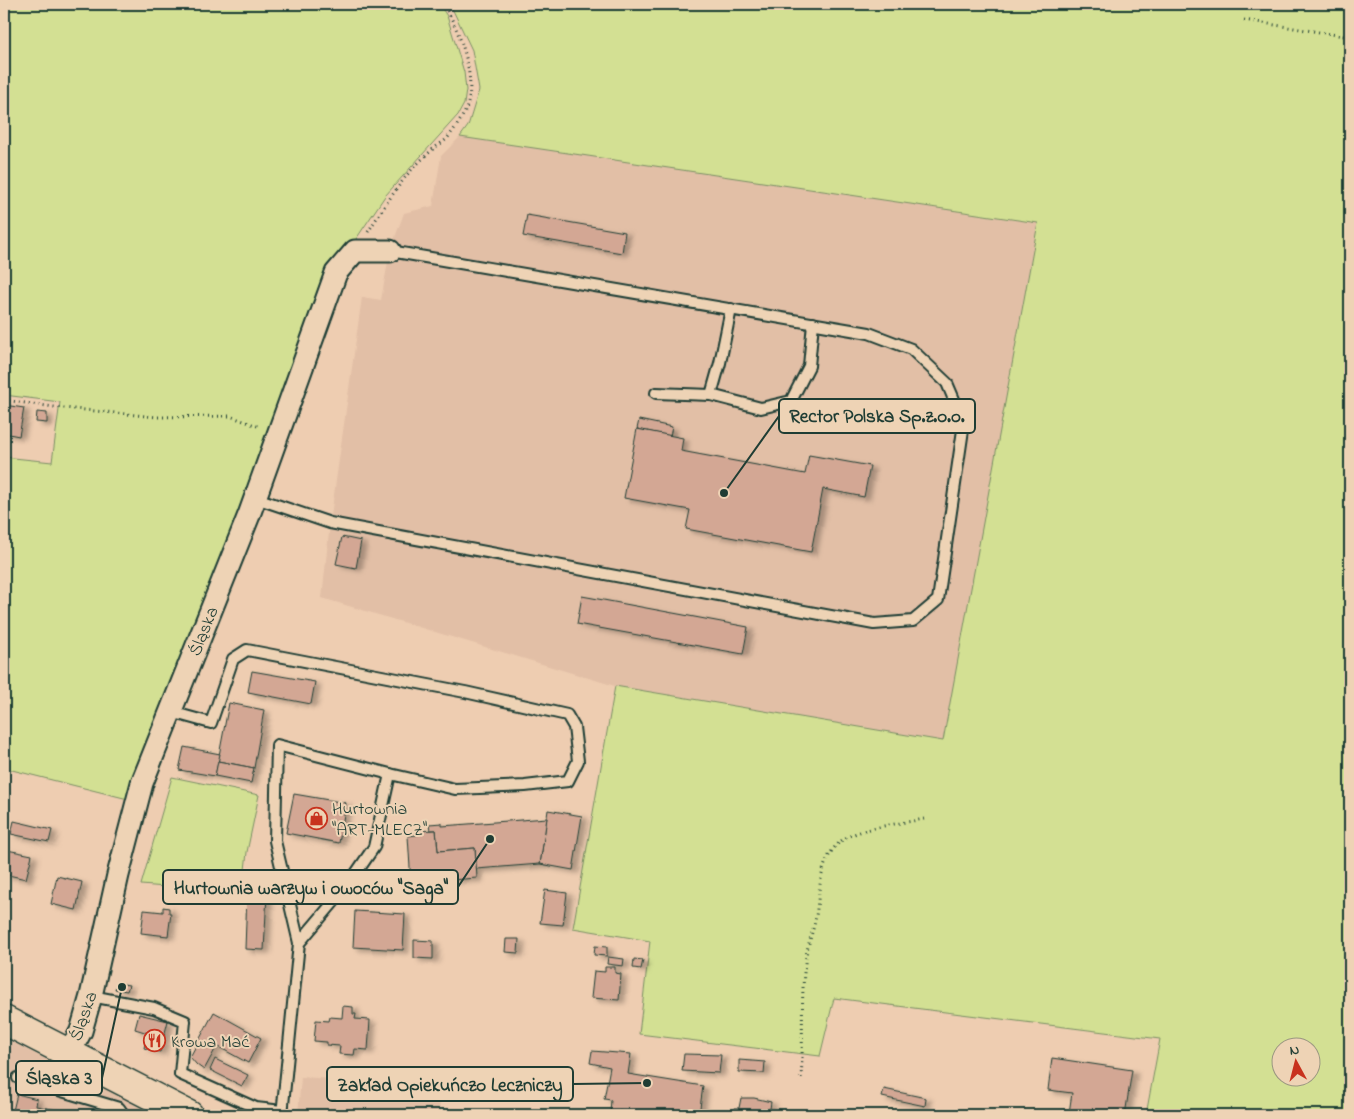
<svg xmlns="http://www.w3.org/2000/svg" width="1354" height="1119" font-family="'Indie Flower',sans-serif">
  <defs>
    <filter id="shadow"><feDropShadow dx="5.5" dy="3" stdDeviation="2.5" flood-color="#0004"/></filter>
  </defs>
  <rect width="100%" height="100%" fill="#eecdb1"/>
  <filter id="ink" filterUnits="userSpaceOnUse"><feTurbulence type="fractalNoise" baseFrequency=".02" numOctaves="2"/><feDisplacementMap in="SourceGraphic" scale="10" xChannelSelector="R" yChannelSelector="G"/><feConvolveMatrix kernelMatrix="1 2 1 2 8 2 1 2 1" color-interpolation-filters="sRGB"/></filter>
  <g filter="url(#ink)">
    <g fill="#e2bfa6">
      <polygon points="460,137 1038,223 964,636 943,741 615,686 322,598 330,523 362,297 381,300 390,251 404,213 433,206 441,156"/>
      <polygon points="4,1038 154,1115 4,1115"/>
      <polygon points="301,1077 445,1086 437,1115 298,1115"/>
    </g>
    <g fill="#d3e093" stroke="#798e64" fill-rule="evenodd">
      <polygon points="4,4 439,4 447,16 464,72 466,90 464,104 458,115 385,196 352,245 244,498 128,799 4,768 4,457 52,462 60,402 4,395"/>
      <path d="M 450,4 L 1350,4 L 1350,1115 L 1146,1115 L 1160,1039 L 834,998 L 820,1056 L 639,1034 L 650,941 L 573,928 L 615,686 L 943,741 L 1038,223 L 460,137 L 468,126 L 479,90 L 472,50 ZM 1312,1046 L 1312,1076 L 1282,1076 L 1282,1046 Z"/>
      <polygon points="172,777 259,795 247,852 243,888 190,889 141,885"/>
    </g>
    <g fill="#d3a794" stroke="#1f3d34" filter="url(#shadow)">
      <polygon points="527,215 625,232 622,253 523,236"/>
      <polygon points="4,405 24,408 19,436 4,433"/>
      <polygon points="37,412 47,413 47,423 36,422"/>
      <polygon points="639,420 672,427 670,436 637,429"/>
      <polygon points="637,429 683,438 681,451 805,474 809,455 870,466 864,497 823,489 811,552 686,529 690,510 624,498"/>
      <polygon points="342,537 361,541 356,568 336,564"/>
      <polygon points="582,596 748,627 743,654 577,624"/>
      <polygon points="252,671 315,682 311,704 248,692"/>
      <polygon points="229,703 264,710 254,768 218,761"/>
      <polygon points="184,747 220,754 215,776 179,770"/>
      <polygon points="218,761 254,768 251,783 215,776"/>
      <polygon points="294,794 346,803 339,843 286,833"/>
      <polygon points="548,810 582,816 573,870 540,864"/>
      <polygon points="547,818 540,864 476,869 475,848 438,851 436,830 430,830 429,824 442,823 442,826"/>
      <polygon points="14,821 52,830 49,842 11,834"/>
      <polygon points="436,830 438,851 475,848 477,878 411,883 408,836 417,835 416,831"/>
      <polygon points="7,850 32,855 26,879 4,874 4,862"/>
      <polygon points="57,876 82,882 76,910 51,904"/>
      <polygon points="545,890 567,893 563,925 540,923"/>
      <polygon points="247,893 267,894 264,950 245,949"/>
      <polygon points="163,907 169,908 169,913 171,913 168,936 141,933 144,910 163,912"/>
      <polygon points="355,911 405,914 403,950 353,947"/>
      <polygon points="506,939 519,939 518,953 505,952"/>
      <polygon points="414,940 433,941 433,959 414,958"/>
      <polygon points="595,946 607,947 607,956 594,955"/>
      <polygon points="608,957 624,959 623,966 607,964"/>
      <polygon points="634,959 643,960 641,969 633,968"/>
      <polygon points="605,967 615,967 615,973 621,974 619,1000 591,998 594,971 605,972"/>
      <polygon points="117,983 129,985 127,991 115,989"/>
      <polygon points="343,1006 353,1007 353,1014 356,1014 355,1019 370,1020 368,1050 355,1049 354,1055 339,1054 340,1046 327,1045 327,1042 314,1041 316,1020 329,1021 330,1017 342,1018"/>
      <polygon points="214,1012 261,1038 248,1063 217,1046 204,1070 197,1065 190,1057"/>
      <polygon points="139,1014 168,1021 160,1052 144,1048 148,1033 135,1029"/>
      <polygon points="592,1051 631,1054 628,1074 703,1086 699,1115 649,1115 619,1111 618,1113 610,1112 611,1100 604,1099 610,1067 590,1063"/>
      <polygon points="684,1054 721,1055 719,1073 682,1071"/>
      <polygon points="1052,1058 1132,1070 1125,1115 1081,1115 1069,1113 1072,1093 1048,1090"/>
      <polygon points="215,1059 248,1075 242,1086 210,1070"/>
      <polygon points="739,1060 765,1062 764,1073 739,1072"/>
      <polygon points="884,1089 926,1098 925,1106 882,1097"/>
      <polygon points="17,1094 37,1099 36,1106 83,1115 12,1115"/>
      <polygon points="741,1098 754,1098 771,1102 769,1115 734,1115 735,1108 739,1108"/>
    </g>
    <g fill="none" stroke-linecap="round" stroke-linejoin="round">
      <defs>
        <g id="lane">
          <polyline points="656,393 711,395 761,408 791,401 809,366 813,323"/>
          <polyline points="711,395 720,363 731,309"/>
          <polyline points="256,498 330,523 874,624 913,621 938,600 964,423 947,383 911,349 869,333 390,251"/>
          <polyline points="171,712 211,723 233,659 247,650 465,692 567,715 574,727 578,761 568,781 525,786 455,789 390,774"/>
          <polyline points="91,996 154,1008 185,1021 180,1074 256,1108 282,1111"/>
          <polyline points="18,1078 119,1108 124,1115"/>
          <polyline points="282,1115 299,943 275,841 277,745 390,774 374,847 348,885 299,943"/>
        </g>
        <polyline id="street" points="69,1054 81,1031 91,996 118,875 142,783 249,515 336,273 355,251 390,251"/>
        <polyline id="secondary" points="4,1020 189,1115"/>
      </defs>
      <use href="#lane" stroke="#1f3d34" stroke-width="14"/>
      <use href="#street" stroke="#1f3d34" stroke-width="25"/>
      <use href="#secondary" stroke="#1f3d34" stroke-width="31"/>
      <g stroke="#1f3d34" stroke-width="3" stroke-dasharray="1 4" stroke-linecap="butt">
        <polyline points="1244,20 1350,37"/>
        <path d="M 368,232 C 380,213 393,193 407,175 C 415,166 423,158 432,150 C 437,145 445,142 449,136 C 456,127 464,116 467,106 C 477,77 459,28 443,4"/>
        <polyline points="4,400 54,407 157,417 230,416 260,427"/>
        <path d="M 801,1078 C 804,1038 800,996 806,956 C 808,943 814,929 816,916 C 820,890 819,860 840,842 C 855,828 904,823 924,819"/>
      </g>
      <use href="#lane" stroke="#eed3b5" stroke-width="10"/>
      <use href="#street" stroke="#eed3b5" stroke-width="21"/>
      <use href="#secondary" stroke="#eed3b5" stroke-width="28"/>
    </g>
  </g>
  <defs>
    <symbol id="shop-ring" viewBox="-11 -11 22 22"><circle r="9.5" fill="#eed3b5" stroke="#c8321e" stroke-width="1.5"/><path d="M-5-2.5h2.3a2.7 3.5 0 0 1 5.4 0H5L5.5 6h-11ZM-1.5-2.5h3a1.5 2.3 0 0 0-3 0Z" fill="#c8321e"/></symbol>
    <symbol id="restaurant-ring" viewBox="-11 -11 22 22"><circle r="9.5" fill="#eed3b5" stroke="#c8321e" stroke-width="1.5"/><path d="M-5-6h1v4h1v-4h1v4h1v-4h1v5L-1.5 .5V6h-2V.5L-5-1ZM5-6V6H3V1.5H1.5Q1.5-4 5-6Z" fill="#c8321e"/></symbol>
  </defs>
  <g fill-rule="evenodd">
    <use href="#shop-ring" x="304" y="806" width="25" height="25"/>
    <use href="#restaurant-ring" x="142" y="1028" width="25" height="25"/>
  </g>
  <g text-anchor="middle" stroke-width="4" stroke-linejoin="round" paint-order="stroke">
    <g font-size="18" fill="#1f3d34" stroke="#eed3b5">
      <text transform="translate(203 631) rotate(-68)" y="6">Śląska</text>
      <text transform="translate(83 1016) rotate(-71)" y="6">Śląska</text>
    </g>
    <g font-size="18" fill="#1f3d34" stroke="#eed3b5" text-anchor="start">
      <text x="332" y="814">Hurtownia<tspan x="332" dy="21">"ART-MLECZ"</tspan></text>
      <text x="171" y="1047">Krowa Mać</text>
    </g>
  </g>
  <path fill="none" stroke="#1f3d34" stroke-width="2" d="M724 493L779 416M490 839L458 887M122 987L102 1078M647 1083L573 1084"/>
  <g fill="#1f3d34" stroke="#eed3b5" stroke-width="2">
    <circle cx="724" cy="493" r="5"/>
    <circle cx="490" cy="839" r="5"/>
    <circle cx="122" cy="987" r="5"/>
    <circle cx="647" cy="1083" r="5"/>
  </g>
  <g fill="#eed3b5" stroke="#1f3d34" stroke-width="2">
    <rect x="779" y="399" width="196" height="34" rx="5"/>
    <rect x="163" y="870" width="295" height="34" rx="5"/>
    <rect x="16" y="1061" width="86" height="34" rx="5"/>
    <rect x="327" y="1067" width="246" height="34" rx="5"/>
  </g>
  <g font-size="19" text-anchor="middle" font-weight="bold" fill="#1f3d34">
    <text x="877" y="422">Rector Polska Sp.z.o.o.</text>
    <text x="311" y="894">Hurtownia warzyw i owoców "Saga"</text>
    <text x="59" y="1084">Śląska 3</text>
    <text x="450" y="1091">Zakład Opiekuńczo Leczniczy</text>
  </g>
  <rect width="1354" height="1119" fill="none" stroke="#eed3b5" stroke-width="20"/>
  <rect x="10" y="10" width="1334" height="1099" fill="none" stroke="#1f3d34" stroke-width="2" filter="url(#ink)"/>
  <g transform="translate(1296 1062) rotate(353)"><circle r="24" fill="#eed3b5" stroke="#9b9781"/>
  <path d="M0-4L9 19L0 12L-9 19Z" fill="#c8321e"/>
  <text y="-8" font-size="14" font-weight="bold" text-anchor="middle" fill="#1f3d34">N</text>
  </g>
</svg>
